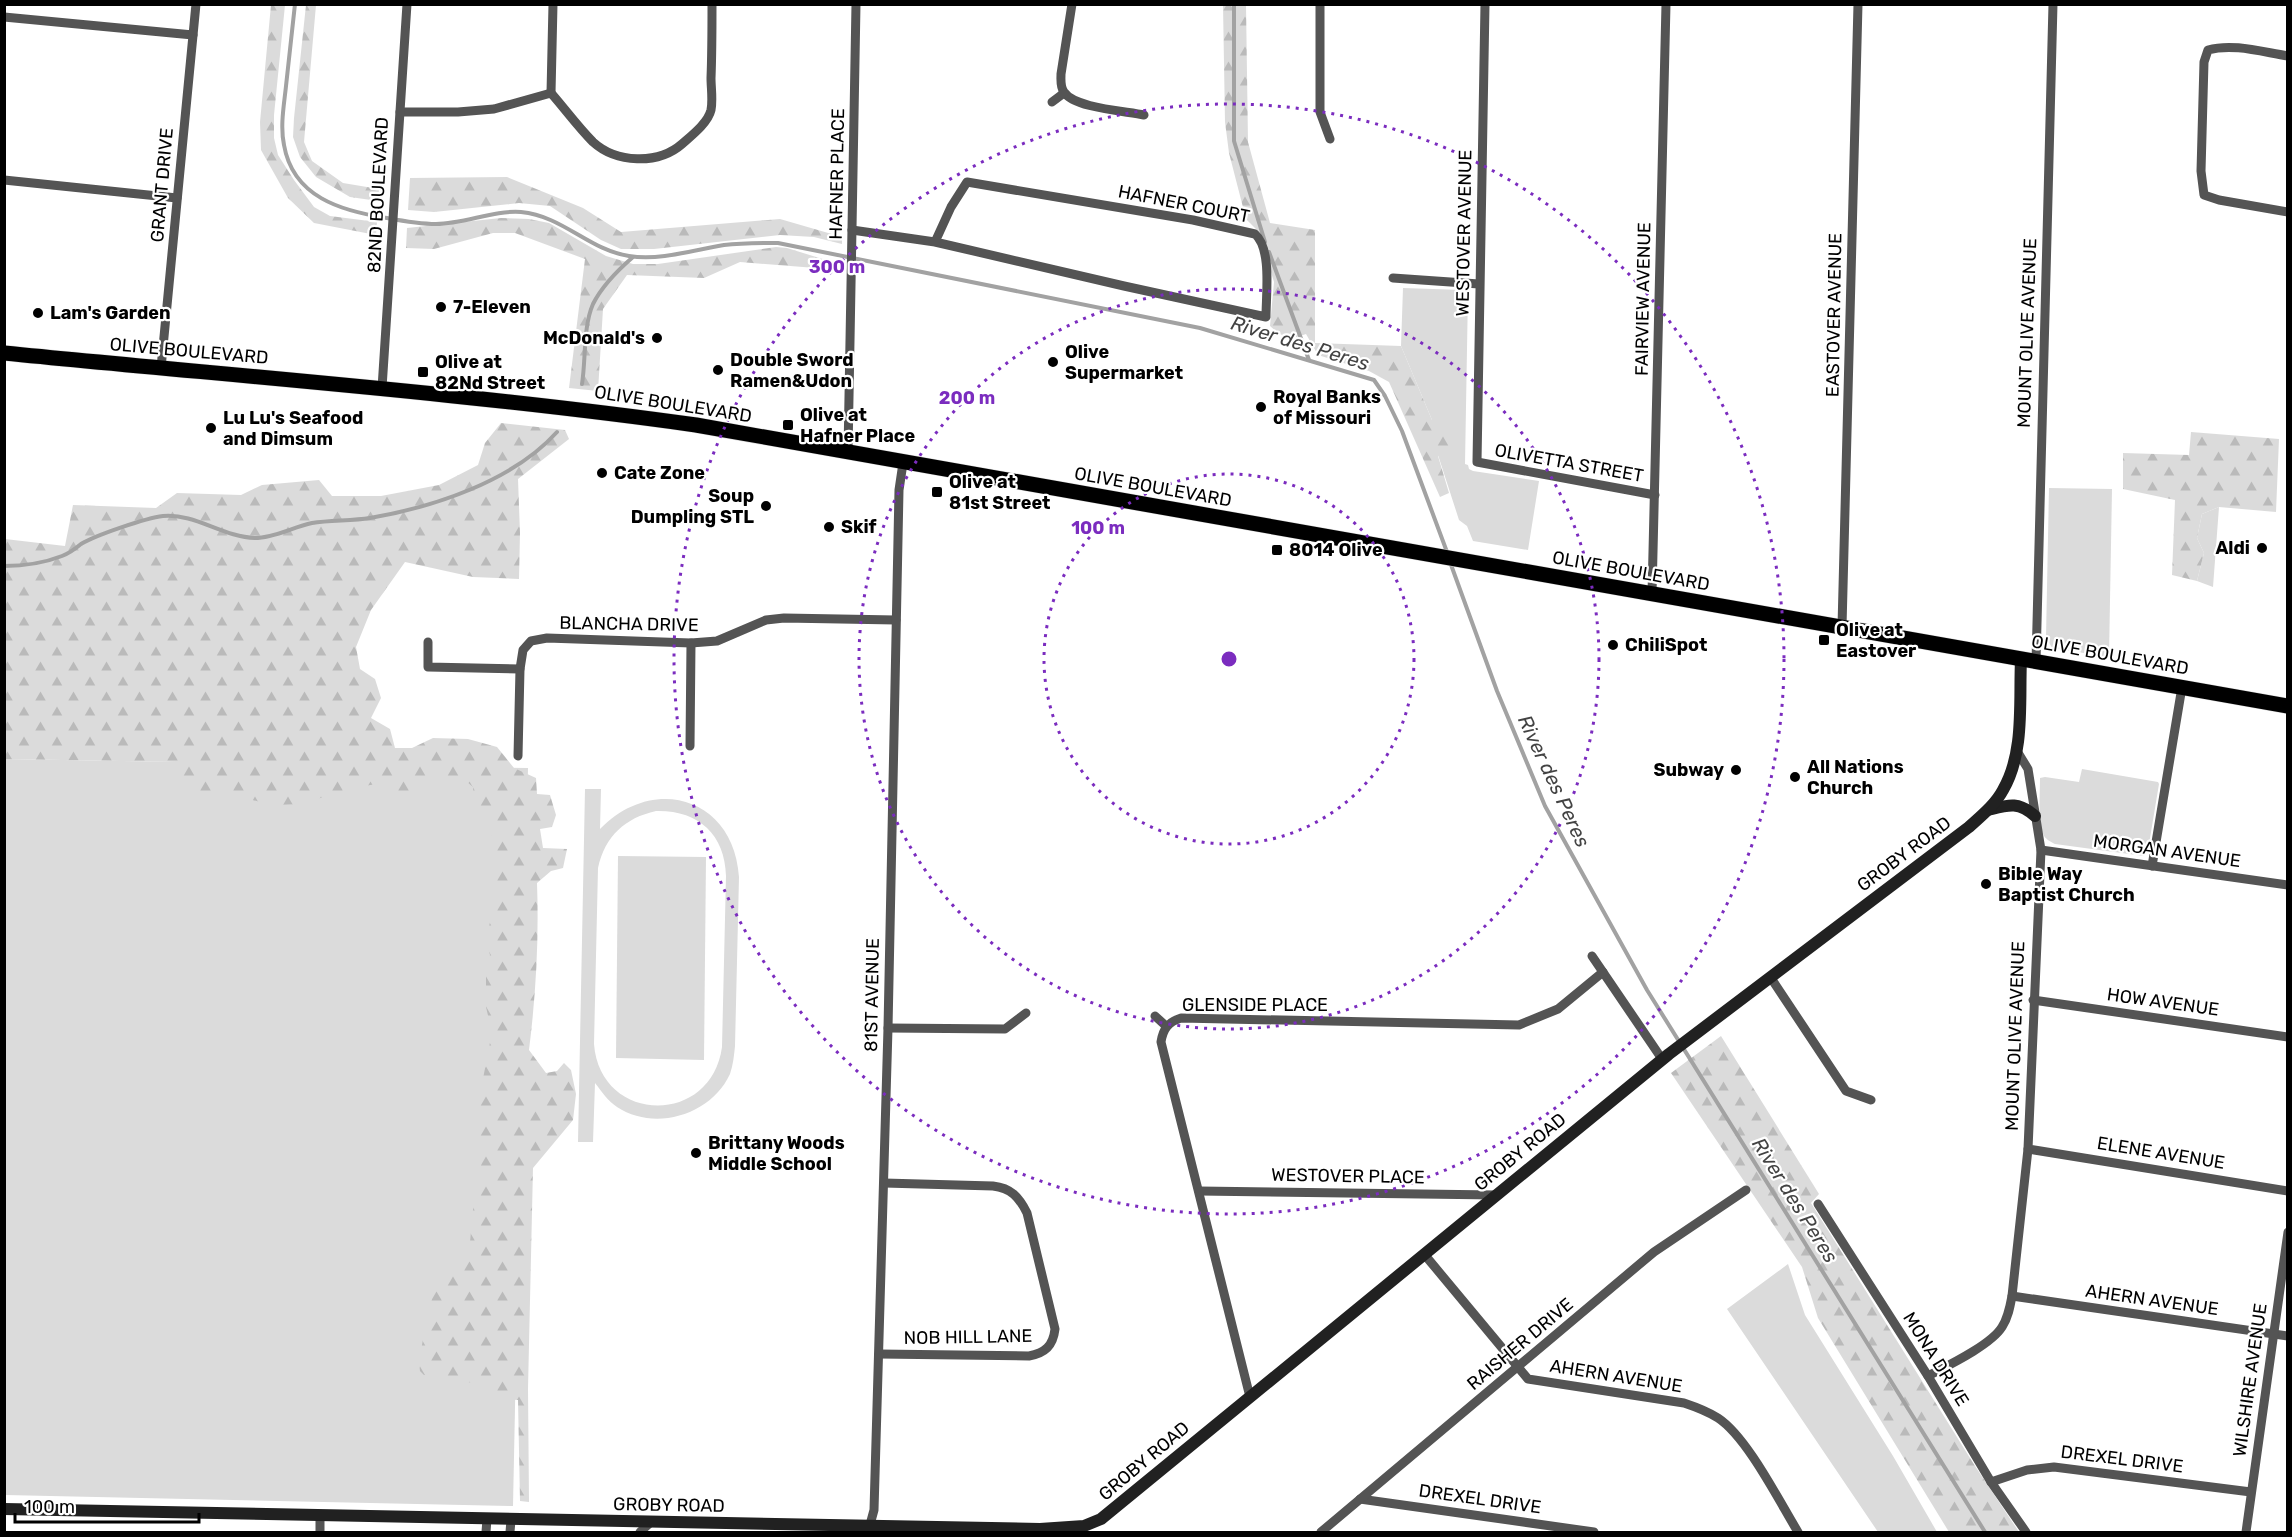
<svg xmlns="http://www.w3.org/2000/svg" width="2292" height="1537" font-family="Rubik,sans-serif">
  <defs>
    <pattern id="forest-firs" width="22" height="20" patternUnits="userSpaceOnUse" patternTransform="scale(1.5)"><rect width="22" height="20" fill="#dbdbdb"/><path d="M5 1l3.5 6h-7zM16 11l3.5 6h-7z" fill="#bababa"/></pattern>
  </defs>
  <rect width="100%" height="100%" fill="#fff"/>
  <g fill="#dbdbdb" fill-rule="evenodd">
    <polygon points="1403,288 1463,290 1468,292 1465,464 1468,465 1469,469 1473,471 1539,481 1528,550 1473,541 1467,526 1459,520 1438,455 1432,420 1401,346"/>
    <polygon points="2049,488 2112,489 2109,657 2052,648 2046,637"/>
    <polygon points="2219,507 2213,587 2197,581 2204,553 2197,538 2202,514"/>
    <polygon points="5,759 528,768 513,1506 5,1495"/>
    <path d="M 2082,769 L 2158,782 L 2159,784 L 2148,850 L 2144,856 L 2055,844 C 2051,842 2045,839 2043,834 C 2038,821 2040,793 2040,778 L 2045,777 L 2079,782 Z"/>
    <path d="M 585,789 L 601,789 L 600,829 C 653,774 734,797 739,877 L 735,1046 C 734,1056 733,1065 730,1074 C 711,1115 655,1132 617,1107 C 608,1101 602,1092 595,1083 L 593,1142 L 578,1142 ZM 656,811 C 698,810 725,834 726,876 L 722,1047 C 711,1127 600,1124 594,1044 L 598,868 C 605,836 625,818 656,811 Z"/>
    <polygon points="618,856 706,857 704,1060 616,1058"/>
    <polygon points="1788,1264 1805,1315 1893,1456 1937,1532 1878,1532 1727,1309"/>
  </g>
  <g fill="url(#forest-firs)">
    <polygon points="271,5 285,5 274,115 274,138 278,155 294,180 314,207 330,216 377,222 376,235 314,223 288,198 261,150 260,122"/>
    <polygon points="306,5 316,5 304,142 312,161 343,183 379,189 378,201 350,197 316,177 300,157 293,137 294,118"/>
    <path d="M 1223,5 L 1246,5 L 1248,142 L 1270,223 L 1315,230 L 1315,343 L 1401,346 L 1432,420 L 1451,423 L 1452,449 L 1438,456 L 1449,493 L 1440,497 L 1389,382 L 1369,371 L 1318,355 L 1306,334 C 1288,340 1284,338 1270,326 L 1274,282 L 1259,232 L 1246,219 L 1229,153 L 1225,122 Z"/>
    <polygon points="507,177 583,208 621,232 780,219 842,237 842,244 814,237 780,235 654,249 621,249 601,240 550,206 519,203 434,212 408,210 410,178"/>
    <polygon points="501,218 529,219 549,223 606,256 633,264 658,264 776,247 787,248 842,265 841,270 740,262 704,278 627,275 603,309 598,391 569,388 585,259 515,233 493,233 434,249 406,248 407,228"/>
    <path d="M 501,423 L 565,430 L 569,439 L 518,479 L 520,533 L 519,579 L 473,577 L 405,562 L 371,610 L 356,647 L 360,669 L 375,679 L 381,698 L 371,718 L 390,729 L 395,748 L 412,748 L 433,738 L 468,739 L 497,747 L 514,768 L 536,778 L 537,794 L 550,795 L 556,815 L 552,827 L 540,829 L 543,848 L 567,849 L 563,868 L 551,871 L 537,883 C 539,939 536,994 529,1050 L 546,1073 L 557,1071 L 564,1063 L 571,1070 L 576,1094 L 573,1120 L 533,1168 L 528,1389 L 529,1502 L 520,1501 L 518,1400 L 493,1399 L 480,1384 L 424,1375 L 420,1371 L 419,1363 L 427,1315 L 434,1292 L 461,1268 L 469,1253 L 473,1210 L 483,1154 L 476,1115 L 492,1032 L 486,1007 L 486,970 L 490,955 L 486,939 L 492,914 L 494,849 L 489,819 L 474,801 L 473,787 L 460,776 L 442,777 L 406,799 L 394,795 L 393,788 L 376,784 L 348,789 L 302,804 L 271,805 L 238,796 L 202,795 L 179,786 L 176,762 L 4,759 L 5,539 L 65,546 L 73,505 L 156,508 L 177,493 L 241,495 L 262,485 L 319,480 L 332,496 L 381,496 L 439,485 L 478,465 L 485,443 Z"/>
    <polygon points="2191,432 2279,439 2276,512 2219,507 2202,514 2197,538 2204,553 2197,581 2172,575 2175,500 2123,489 2123,453 2189,455"/>
    <polygon points="1721,1036 1819,1194 1811,1203 1975,1466 2019,1532 1949,1532 1818,1318 1802,1267 1671,1073"/>
  </g>
  <g fill="none" stroke-linecap="round" stroke-linejoin="round">
    <g stroke="#a2a2a2" stroke-width="4">
      <path d="M 295,4 C 292,32 289,59 286,86 C 284,105 280,126 284,145 C 293,197 341,211 387,218 C 403,221 419,224 436,224 C 465,224 493,210 521,212 C 563,216 589,250 629,256 C 660,261 694,250 724,245 C 742,243 760,243 778,243 L 1200,328 L 1374,380 L 1385,396 L 1402,431 L 1447,552"/>
      <polyline points="1234,4 1234,141 1265,242"/>
      <polyline points="1269,252 1309,360"/>
      <path d="M 582,384 C 586,359 583,327 593,304 C 602,286 618,270 633,257"/>
      <polyline points="1450,562 1497,691 1545,806 1647,990 1985,1532"/>
      <path d="M 4,566 C 24,566 44,563 62,556 C 70,553 75,549 81,544 C 96,535 146,518 163,516 C 195,513 223,537 255,538 C 274,538 293,527 312,523 C 331,520 351,521 370,518 C 434,507 513,481 557,432"/>
    </g>
    <defs>
      <path id="primary" d="M 4,353 C 235,376 466,393 696,425 L 2288,706"/>
    </defs>
    <use href="#primary" stroke="#dbdbdb" stroke-width="16"/>
    <g stroke="#545454" stroke-width="9">
      <path d="M 1072,4 L 1061,74 C 1061,80 1060,87 1064,92 C 1074,108 1125,111 1144,115"/>
      <polyline points="1320,4 1320,112 1330,139"/>
      <polyline points="1485,4 1477,462 1655,495"/>
      <polyline points="4,17 193,35"/>
      <path d="M 2288,56 C 2262,52 2233,43 2208,50 L 2204,62 L 2201,171 L 2204,195 L 2219,200 L 2288,212"/>
      <polyline points="551,93 553,4"/>
      <polyline points="1052,102 1064,93"/>
      <path d="M 400,112 L 458,112 L 494,109 L 551,93 C 565,109 578,127 593,142 C 616,163 658,165 682,144 C 691,136 708,123 711,110 C 713,100 711,88 711,78 C 712,53 712,29 712,4"/>
      <polyline points="4,180 177,198"/>
      <path d="M 852,230 L 935,242 L 1124,286 L 1266,317 C 1266,294 1272,249 1255,234 L 1193,220 L 967,182 L 951,207 L 935,242"/>
      <polyline points="1393,278 1479,284"/>
      <polyline points="161,368 196,4"/>
      <polyline points="382,388 407,4"/>
      <polyline points="848,453 856,4"/>
      <polyline points="1652,594 1666,4"/>
      <polyline points="1842,627 1858,4"/>
      <polyline points="428,642 428,667 520,669"/>
      <polyline points="2036,662 2053,4"/>
      <polyline points="690,746 691,643"/>
      <polyline points="518,756 520,669 523,650 531,641 547,638 691,643 717,641 766,620 784,618 896,620"/>
      <polyline points="2041,850 2288,885"/>
      <polyline points="2152,866 2182,687"/>
      <polyline points="1592,956 1662,1059"/>
      <polyline points="1771,978 1846,1091 1871,1100"/>
      <polyline points="2033,1000 2288,1037"/>
      <polyline points="1155,1016 1166,1026"/>
      <polyline points="888,1028 1005,1029 1026,1013"/>
      <polyline points="2028,1149 2288,1191"/>
      <polyline points="1199,1191 1496,1195"/>
      <polyline points="1818,1204 1928,1376 1991,1482 2026,1532"/>
      <path d="M 1424,1254 L 1528,1379 L 1684,1403 C 1696,1407 1707,1411 1718,1418 C 1747,1437 1779,1501 1798,1532"/>
      <polyline points="2012,1296 2288,1336"/>
      <path d="M 879,1354 L 1029,1356 C 1045,1353 1053,1346 1055,1329 L 1027,1213 C 1019,1197 1011,1188 993,1186 L 884,1183"/>
      <path d="M 1928,1376 C 1947,1366 1991,1345 2002,1327 C 2008,1318 2010,1307 2012,1296 L 2028,1149 L 2041,850 L 2028,769 L 2017,751"/>
      <path d="M 1250,1397 L 1161,1042 C 1163,1029 1168,1022 1181,1018 L 1519,1025 L 1558,1009 L 1603,972"/>
      <polyline points="1991,1482 2027,1470 2054,1467 2251,1492"/>
      <polyline points="1360,1499 1594,1532"/>
      <polyline points="320,1532 320,1516"/>
      <polyline points="486,1532 487,1519"/>
      <polyline points="510,1532 511,1520"/>
      <polyline points="640,1532 650,1523"/>
      <polyline points="868,1532 874,1510 888,1028 899,490 903,463"/>
      <polyline points="1321,1532 1654,1252 1746,1190"/>
      <polyline points="2246,1532 2288,1232"/>
    </g>
    <g stroke="#212121" stroke-width="12">
      <path d="M 1988,810 C 2008,805 2018,801 2035,816"/>
      <path d="M 4,1509 L 1040,1529 L 1084,1526 L 1101,1519 L 1669,1054 L 1969,827 C 1981,816 1995,805 2003,790 C 2025,752 2019,702 2021,659"/>
    </g>
    <use href="#primary" stroke="#000" stroke-width="15"/>
  </g>
  <g fill="none" stroke="#7b2cbf" stroke-width="3" stroke-dasharray="3 6">
    <circle cx="1229" cy="659" r="185"/>
    <circle cx="1229" cy="659" r="370"/>
    <circle cx="1229" cy="659" r="555"/>
  </g>
  <g fill="#000" stroke="#fff" stroke-width="2">
    <circle cx="441" cy="307" r="6"/>
    <circle cx="38" cy="313" r="6"/>
    <circle cx="657" cy="338" r="6"/>
    <circle cx="1053" cy="362" r="6"/>
    <circle cx="718" cy="370" r="6"/>
    <rect x="417" y="366" width="12" height="12" rx="3"/>
    <circle cx="1261" cy="407" r="6"/>
    <rect x="782" y="419" width="12" height="12" rx="3"/>
    <circle cx="211" cy="428" r="6"/>
    <circle cx="602" cy="473" r="6"/>
    <rect x="931" y="486" width="12" height="12" rx="3"/>
    <circle cx="766" cy="506" r="6"/>
    <circle cx="829" cy="527" r="6"/>
    <circle cx="2262" cy="548" r="6"/>
    <rect x="1271" y="544" width="12" height="12" rx="3"/>
    <rect x="1818" y="634" width="12" height="12" rx="3"/>
    <circle cx="1613" cy="645" r="6"/>
    <circle cx="1736" cy="770" r="6"/>
    <circle cx="1795" cy="777" r="6"/>
    <circle cx="1986" cy="884" r="6"/>
    <circle cx="696" cy="1153" r="6"/>
  </g>
  <g text-anchor="middle" stroke-width="4.5" stroke-linejoin="round" paint-order="stroke">
    <g font-size="18" fill="#000" stroke="#fff">
      <text transform="translate(837 174) rotate(-89)" y="6">HAFNER PLACE</text>
      <text transform="translate(162 185) rotate(-85)" y="6">GRANT DRIVE</text>
      <text transform="translate(378 195) rotate(-87)" y="6">82ND BOULEVARD</text>
      <text transform="translate(1184 204) rotate(11)" y="6">HAFNER COURT</text>
      <text transform="translate(1464 233) rotate(-89)" y="6">WESTOVER AVENUE</text>
      <text transform="translate(1643 299) rotate(-89)" y="6">FAIRVIEW AVENUE</text>
      <text transform="translate(1834 315) rotate(-89)" y="6">EASTOVER AVENUE</text>
      <text transform="translate(2027 333) rotate(-88)" y="6">MOUNT OLIVE AVENUE</text>
      <text transform="translate(189 351) rotate(5)" y="6">OLIVE BOULEVARD</text>
      <text transform="translate(673 404) rotate(9)" y="6">OLIVE BOULEVARD</text>
      <text transform="translate(1569 463) rotate(10)" y="6">OLIVETTA STREET</text>
      <text transform="translate(1153 487) rotate(10)" y="6">OLIVE BOULEVARD</text>
      <text transform="translate(1631 571) rotate(10)" y="6">OLIVE BOULEVARD</text>
      <text transform="translate(629 624) rotate(1)" y="6">BLANCHA DRIVE</text>
      <text transform="translate(2110 655) rotate(10)" y="6">OLIVE BOULEVARD</text>
      <text transform="translate(2167 851) rotate(8)" y="6">MORGAN AVENUE</text>
      <text transform="translate(1904 854) rotate(-37)" y="6">GROBY ROAD</text>
      <text transform="translate(872 995) rotate(-89)" y="6">81ST AVENUE</text>
      <text transform="translate(2163 1002) rotate(8)" y="6">HOW AVENUE</text>
      <text x="1255" y="1011">GLENSIDE PLACE</text>
      <text transform="translate(2015 1036) rotate(-88)" y="6">MOUNT OLIVE AVENUE</text>
      <text transform="translate(1520 1152) rotate(-39)" y="6">GROBY ROAD</text>
      <text transform="translate(2161 1153) rotate(9)" y="6">ELENE AVENUE</text>
      <text transform="translate(1348 1176) rotate(1)" y="6">WESTOVER PLACE</text>
      <text transform="translate(2152 1300) rotate(8)" y="6">AHERN AVENUE</text>
      <text transform="translate(968 1337) rotate(-1)" y="6">NOB HILL LANE</text>
      <text transform="translate(1520 1344) rotate(-40)" y="6">RAISHER DRIVE</text>
      <text transform="translate(1936 1359) rotate(58)" y="6">MONA DRIVE</text>
      <text transform="translate(1616 1376) rotate(9)" y="6">AHERN AVENUE</text>
      <text transform="translate(2250 1380) rotate(-82)" y="6">WILSHIRE AVENUE</text>
      <text transform="translate(2122 1459) rotate(7)" y="6">DREXEL DRIVE</text>
      <text transform="translate(1144 1461) rotate(-40)" y="6">GROBY ROAD</text>
      <text transform="translate(1480 1499) rotate(8)" y="6">DREXEL DRIVE</text>
      <text transform="translate(669 1505) rotate(1)" y="6">GROBY ROAD</text>
    </g>
    <g font-size="18" font-weight="bold" fill="#000" stroke="#fff" text-anchor="start">
      <text x="453" y="313">7-Eleven</text>
      <text x="50" y="319">Lam's Garden</text>
      <text x="645" y="344" text-anchor="end">McDonald's</text>
      <text x="1065" y="358">Olive<tspan x="1065" dy="21">Supermarket</tspan></text>
      <text x="730" y="366">Double Sword<tspan x="730" dy="21">Ramen&amp;Udon</tspan></text>
      <text x="435" y="368">Olive at<tspan x="435" dy="21">82Nd Street</tspan></text>
      <text x="1273" y="403">Royal Banks<tspan x="1273" dy="21">of Missouri</tspan></text>
      <text x="800" y="421">Olive at<tspan x="800" dy="21">Hafner Place</tspan></text>
      <text x="223" y="424">Lu Lu's Seafood<tspan x="223" dy="21">and Dimsum</tspan></text>
      <text x="614" y="479">Cate Zone</text>
      <text x="949" y="488">Olive at<tspan x="949" dy="21">81st Street</tspan></text>
      <text x="754" y="502" text-anchor="end">Soup<tspan x="754" dy="21">Dumpling STL</tspan></text>
      <text x="841" y="533">Skif</text>
      <text x="2250" y="554" text-anchor="end">Aldi</text>
      <text x="1289" y="556">8014 Olive</text>
      <text x="1836" y="636">Olive at<tspan x="1836" dy="21">Eastover</tspan></text>
      <text x="1625" y="651">ChiliSpot</text>
      <text x="1807" y="773">All Nations<tspan x="1807" dy="21">Church</tspan></text>
      <text x="1724" y="776" text-anchor="end">Subway</text>
      <text x="1998" y="880">Bible Way<tspan x="1998" dy="21">Baptist Church</tspan></text>
      <text x="708" y="1149">Brittany Woods<tspan x="708" dy="21">Middle School</tspan></text>
    </g>
    <g font-size="20" font-style="italic" fill="#434343" stroke="#fff">
      <text transform="translate(1300 343) rotate(17)" y="7">River des Peres</text>
      <text transform="translate(1554 781) rotate(65)" y="7">River des Peres</text>
      <text transform="translate(1795 1200) rotate(58)" y="7">River des Peres</text>
    </g>
  </g>
  <circle cx="1229" cy="659" r="9" fill="#7b2cbf" stroke="#fff" stroke-width="3"/>
  <g font-size="18" text-anchor="middle" font-weight="bold" fill="#7b2cbf" stroke="#fff" stroke-width="4.5" stroke-linejoin="round" paint-order="stroke">
    <text x="837" y="273">300 m</text>
    <text x="967" y="404">200 m</text>
    <text x="1098" y="534">100 m</text>
  </g>
  <rect width="2292" height="1537" fill="none" stroke="#000000" stroke-width="12"/>
  <path d="M15 1513v9h184v-9" fill="none" stroke="#000000" stroke-width="3"/>
  <text x="24" y="1513" font-size="18" fill="#000000" stroke="#ffffff" stroke-width="4.5" paint-order="stroke">100 m</text>
</svg>
